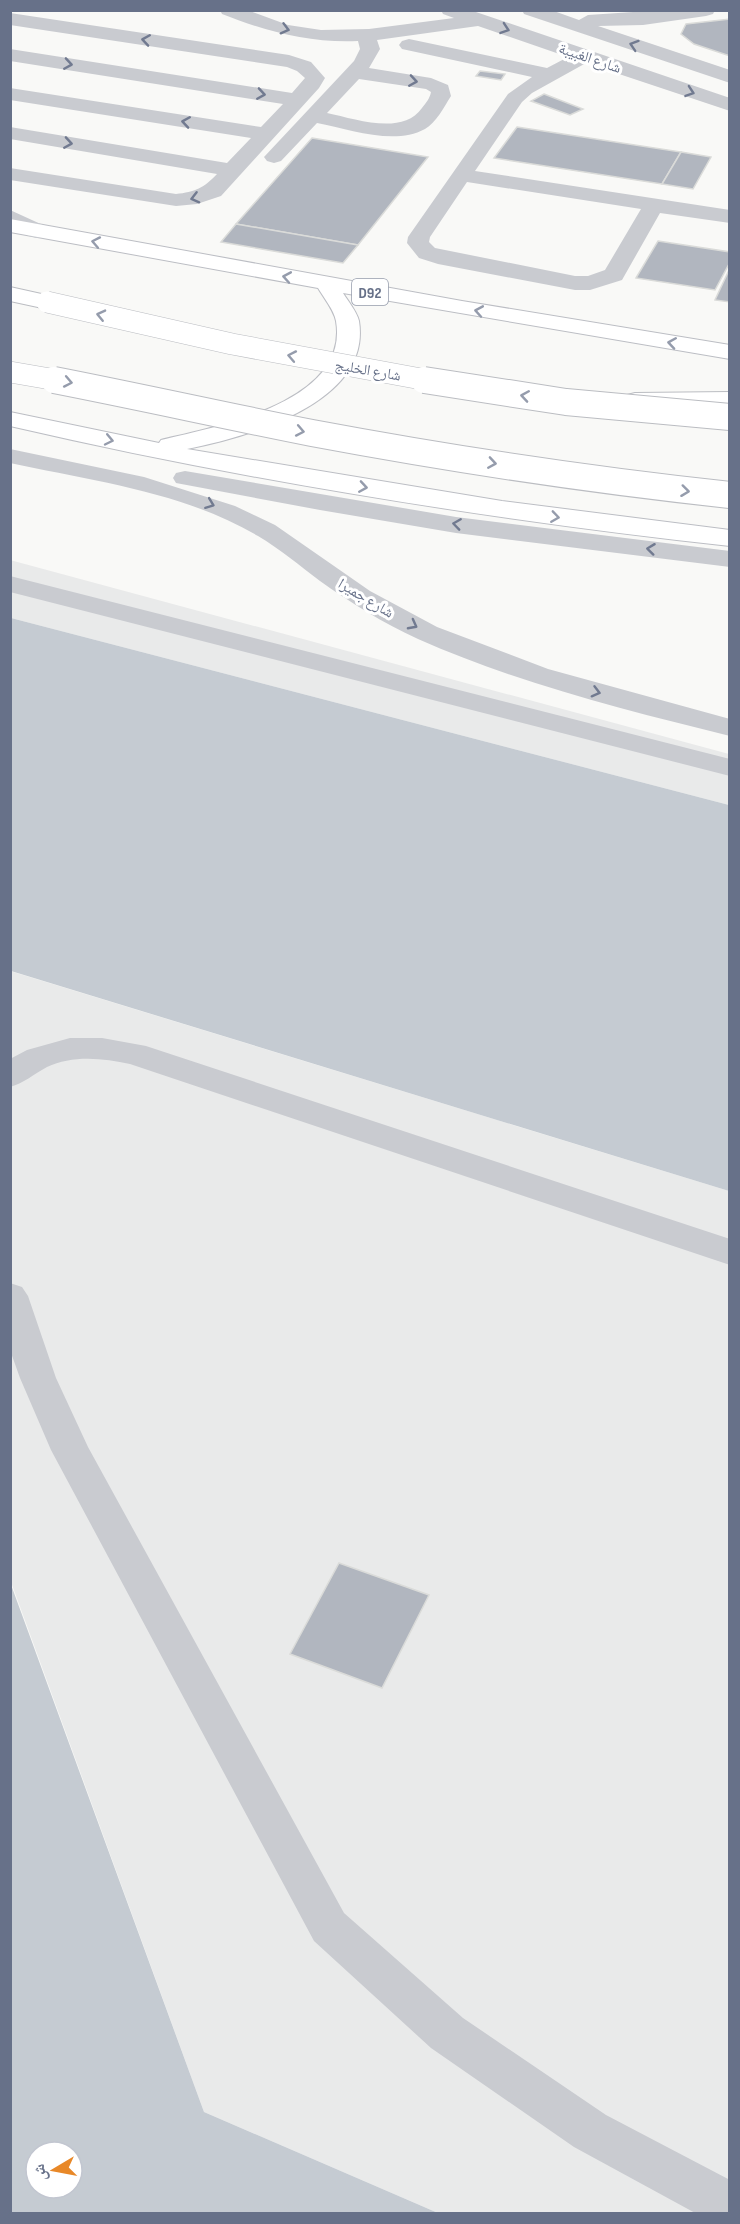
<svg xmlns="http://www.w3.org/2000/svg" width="740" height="2224" font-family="'Sofia Sans Condensed','Noto Naskh Arabic',sans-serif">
  <rect width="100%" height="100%" fill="#f9f9f7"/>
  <g fill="#e9eaea">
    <polygon points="10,560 729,754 729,805 11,618"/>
    <polygon points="10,971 729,1191 729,2213 438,2213 204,2112 11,1582"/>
  </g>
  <g fill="#c5cbd2" fill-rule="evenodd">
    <polygon points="11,618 729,805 729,1191 11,971"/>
    <path d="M 10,1582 L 204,2112 L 438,2213 L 11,2213 ZM 36,2152 L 72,2152 L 72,2188 L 36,2188 Z"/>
  </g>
  <g fill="#b1b6bf" stroke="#dadbd9" stroke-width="1.5">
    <polygon points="730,19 730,56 694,44 681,34 686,24"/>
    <polygon points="480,71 505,74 501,80 476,76"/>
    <polygon points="544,94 583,109 570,115 531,101"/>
    <polygon points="517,127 681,152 662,184 494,158"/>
    <polygon points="312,138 428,157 358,245 236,224"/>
    <polygon points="681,152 711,157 693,189 662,184"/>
    <polygon points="236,224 358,245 343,263 221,242"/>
    <polygon points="658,241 730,252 730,262 715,290 636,278"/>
    <polygon points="730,268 730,302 715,300"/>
    <polygon points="339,1563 429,1595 382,1688 290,1654"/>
  </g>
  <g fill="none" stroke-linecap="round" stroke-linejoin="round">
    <defs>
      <path id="major" d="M 10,219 L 462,301 L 730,345 L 730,359 L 343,293 C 348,301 357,312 359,321 C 372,403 247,437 187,449 L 502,501 L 730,530 L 730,546 C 488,519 247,481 10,426 L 10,412 L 159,443 L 161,440 C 218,426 350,402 336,321 C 334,310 324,298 318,288 L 10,232 Z"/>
      <g id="highway">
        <polygon points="10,287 55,297 58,302 55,307 47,309 10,301"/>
        <polygon points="730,392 730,406 635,407 627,405 623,400 627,395 635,393"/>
      </g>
    </defs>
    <use href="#major" stroke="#bcbec4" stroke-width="2"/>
    <use href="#highway" stroke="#bbbdc2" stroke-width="2"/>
    <g fill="#c9cbd0" fill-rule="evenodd">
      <path d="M 220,10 L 247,10 L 288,25 L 321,30 L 369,29 L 454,18 L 443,14 L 441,10 L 470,10 L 730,98 L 730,111 L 586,63 L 532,93 L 522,102 L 475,171 L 730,210 L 730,223 L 660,213 L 622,280 L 590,290 L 575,290 L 438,264 L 419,258 L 407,243 L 408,237 L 508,94 L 532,77 L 402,49 L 399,45 L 402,41 L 409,39 L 547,68 L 568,57 L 478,26 L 377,40 L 380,49 L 369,68 L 431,78 L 448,85 L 451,96 C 444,107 436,123 425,129 C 394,146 349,129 317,123 L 281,161 L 274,163 L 267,161 L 264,157 L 354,61 L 360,49 L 358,41 C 309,43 268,32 222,14 ZM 359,79 L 426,89 L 431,92 C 430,98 426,103 422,108 C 402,136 356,119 327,113 ZM 467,182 L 641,209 L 605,270 L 588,276 L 575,276 L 435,248 L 429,242 L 430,237 Z"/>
      <polygon points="522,10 551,10 579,20 588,15 663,10 715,10 713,14 706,16 643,25 598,26 730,70 730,83 524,14"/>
      <path d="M 10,13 L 289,55 L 311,62 L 325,78 L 319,88 L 221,196 L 197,204 L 176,206 L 10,180 L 10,168 L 176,194 C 195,192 204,188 217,174 L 10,139 L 10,127 L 227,163 L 251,138 L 10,100 L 10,88 L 261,127 L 283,104 L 10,61 L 10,49 L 292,93 L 305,78 L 297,71 L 287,67 L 10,25 Z"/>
      <polygon points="10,210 45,226 48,231 45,236 37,238 29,236 10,225"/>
      <path d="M 10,449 L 144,477 L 235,506 L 275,525 L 370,591 L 437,627 L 548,669 L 730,719 L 730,736 C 625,710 517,683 418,639 C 383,623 351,603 320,581 C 300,566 280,549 258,536 C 184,492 93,481 10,463 Z"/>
      <polygon points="185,471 456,517 730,551 730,567 456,533 320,510 176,483 173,478 176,473"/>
      <polygon points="10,576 730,759 730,776 10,592"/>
      <path d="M 70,1038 L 102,1038 L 146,1046 L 730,1239 L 730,1265 L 130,1064 C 103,1058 72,1055 47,1067 C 34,1074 24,1083 10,1087 L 10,1059 L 27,1050 Z"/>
      <polygon points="10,1283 22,1287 28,1296 56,1378 88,1447 344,1913 463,2018 606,2115 730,2180 730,2214 697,2214 574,2147 431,2048 314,1941 51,1450 20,1378 10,1350"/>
    </g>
    <use href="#major" fill="#fff" fill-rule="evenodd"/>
    <use href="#highway" fill="#fff" fill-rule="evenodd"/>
    <defs>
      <g id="highway-bridge-far1">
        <polyline points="47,302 232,344 432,381"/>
        <polyline points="10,372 62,381"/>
      </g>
      <g id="highway-bridge">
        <path d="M 54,380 C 141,397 226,416 312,433 C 451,459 590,480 730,495"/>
        <polyline points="424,380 566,402 730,417"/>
      </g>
    </defs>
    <use href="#highway-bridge-far1" stroke="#bbbdc2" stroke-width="22" stroke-linecap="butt"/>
    <use href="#highway-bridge" stroke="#bbbdc2" stroke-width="28" stroke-linecap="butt"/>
    <use href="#highway-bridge-far1" stroke="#fff" stroke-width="21"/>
    <use href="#highway-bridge" stroke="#fff" stroke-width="26"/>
  </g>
  <defs><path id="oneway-chevron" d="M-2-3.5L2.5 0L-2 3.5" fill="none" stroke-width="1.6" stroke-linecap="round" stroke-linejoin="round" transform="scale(1.5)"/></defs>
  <g stroke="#717a90">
    <use href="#oneway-chevron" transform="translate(285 29) rotate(15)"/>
    <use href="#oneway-chevron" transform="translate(505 29) rotate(19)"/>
    <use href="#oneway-chevron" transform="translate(146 40) rotate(-171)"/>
    <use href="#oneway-chevron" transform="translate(634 45) rotate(-162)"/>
    <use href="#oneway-chevron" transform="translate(68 64) rotate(9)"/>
    <use href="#oneway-chevron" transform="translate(413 81) rotate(9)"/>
    <use href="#oneway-chevron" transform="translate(690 92) rotate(19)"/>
    <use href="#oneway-chevron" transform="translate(261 94) rotate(9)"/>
    <use href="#oneway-chevron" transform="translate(186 122) rotate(-171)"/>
    <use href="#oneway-chevron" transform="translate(68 143) rotate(9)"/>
    <use href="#oneway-chevron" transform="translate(195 198) rotate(166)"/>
    <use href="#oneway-chevron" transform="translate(210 504) rotate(21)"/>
    <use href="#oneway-chevron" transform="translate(457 524) rotate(-172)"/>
    <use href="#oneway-chevron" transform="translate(651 549) rotate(-173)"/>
    <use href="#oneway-chevron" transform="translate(413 625) rotate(28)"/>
    <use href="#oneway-chevron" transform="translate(596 692) rotate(15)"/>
  </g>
  <g stroke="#959cac">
    <use href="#oneway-chevron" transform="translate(96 242) rotate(-169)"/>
    <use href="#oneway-chevron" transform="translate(287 277) rotate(-170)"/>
    <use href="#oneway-chevron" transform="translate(479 311) rotate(-170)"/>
    <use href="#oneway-chevron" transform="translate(101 315) rotate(-167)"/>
    <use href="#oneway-chevron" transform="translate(672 343) rotate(-171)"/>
    <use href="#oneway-chevron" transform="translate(292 356) rotate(-169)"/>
    <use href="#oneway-chevron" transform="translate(68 382) rotate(11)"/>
    <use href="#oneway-chevron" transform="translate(525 396) rotate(-171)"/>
    <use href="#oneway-chevron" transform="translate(300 431) rotate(11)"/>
    <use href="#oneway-chevron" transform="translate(109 440) rotate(12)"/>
    <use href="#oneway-chevron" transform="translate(492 463) rotate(9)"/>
    <use href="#oneway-chevron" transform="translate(363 487) rotate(9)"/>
    <use href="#oneway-chevron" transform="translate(685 491) rotate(7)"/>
    <use href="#oneway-chevron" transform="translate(555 517) rotate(8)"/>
  </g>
  <g text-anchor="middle" stroke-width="6" stroke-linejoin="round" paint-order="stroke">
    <g font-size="15" fill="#677189" stroke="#fff">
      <text transform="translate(590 58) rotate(19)" y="5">شارع الغبيبة</text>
      <text transform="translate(368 370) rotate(10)" y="5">شارع الخليج</text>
      <text transform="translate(366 598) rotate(31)" y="5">شارع جميرا</text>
    </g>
    <rect fill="#fff" stroke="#959cac" stroke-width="1.5" x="352" y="279" width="36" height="26" rx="4.5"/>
    <g font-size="16" font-weight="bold" fill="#677189">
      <text x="370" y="298">D92</text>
    </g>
  </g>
  <rect width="740" height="2224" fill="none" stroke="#677189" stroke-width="24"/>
  <g transform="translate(54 2170) rotate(260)"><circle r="28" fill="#ffffff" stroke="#c2c6d0" stroke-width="1.5"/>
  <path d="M0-4.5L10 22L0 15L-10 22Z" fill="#e88828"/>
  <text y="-9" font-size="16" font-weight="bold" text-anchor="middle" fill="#677189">ش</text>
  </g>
</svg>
